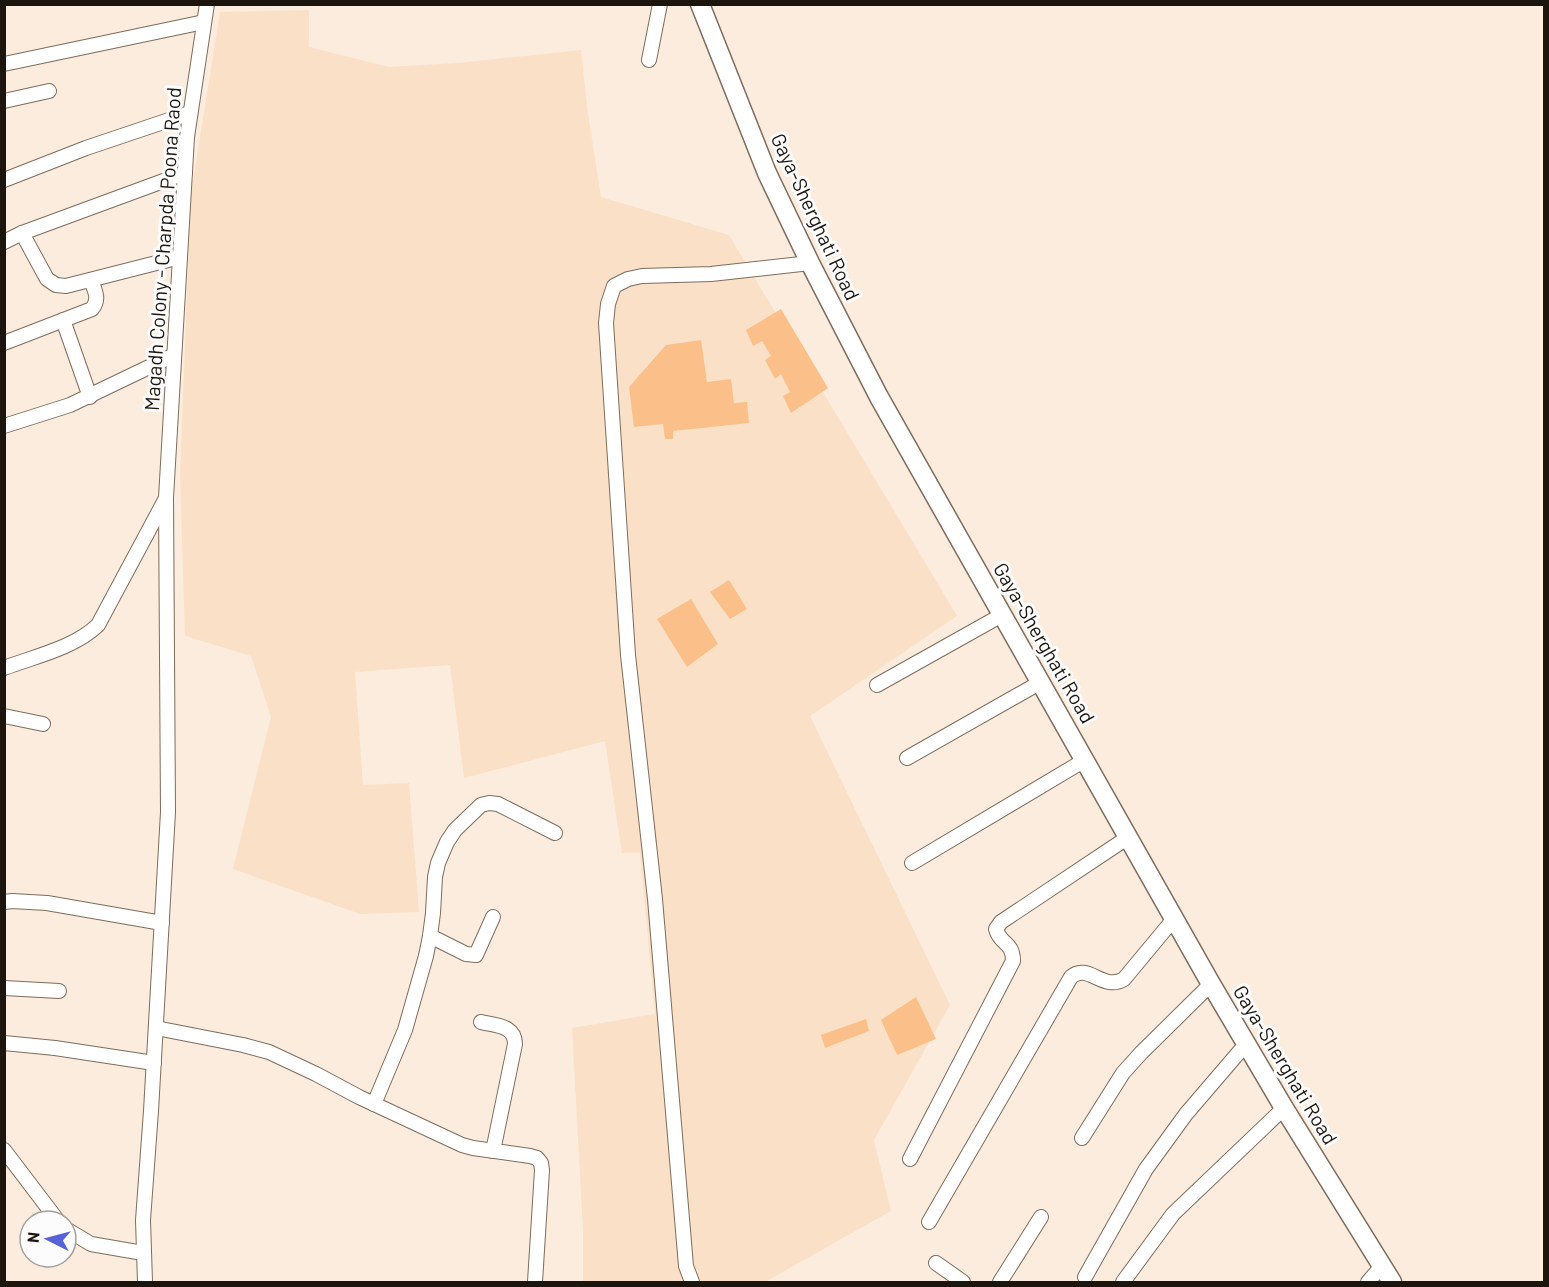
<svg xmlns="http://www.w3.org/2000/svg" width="1549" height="1287" font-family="Barlow,sans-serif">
  <rect width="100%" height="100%" fill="#fcecdd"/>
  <polygon fill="#fae0c7" points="309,10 309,47 389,67 457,63 581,50 587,107 601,197 729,235 957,616 810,716 950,1005 874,1140 891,1211 765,1282 583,1282 583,1229 572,1028 655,1014 640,853 622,853 605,741 464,778 450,665 355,672 363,785 409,783 419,912 360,914 233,869 271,717 251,656 185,636 180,476 191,194 220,12"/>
  <g fill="#fbc089">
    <polygon points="781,309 828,388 791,413 783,396 790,392 781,374 775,379 765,360 771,356 762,341 753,346 746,330"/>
    <polygon points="701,340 707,382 731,379 734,403 747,402 749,423 673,431 673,439 665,439 663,424 634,427 629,387 666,345"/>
    <polygon points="729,580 747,609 730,619 710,592"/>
    <polygon points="691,599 718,644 687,667 657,619"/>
    <polygon points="916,997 936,1039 897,1055 881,1020"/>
    <polygon points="866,1019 869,1031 825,1048 821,1035"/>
  </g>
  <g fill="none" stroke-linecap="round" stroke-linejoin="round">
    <defs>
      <g id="minor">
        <polyline points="649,60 660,4"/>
        <polyline points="4,64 204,22"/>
        <polyline points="4,101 49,91"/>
        <polyline points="4,180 86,148 190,113"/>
        <polyline points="22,233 47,279 56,285 66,286 180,257"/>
        <polyline points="4,242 22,233 185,173"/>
        <polyline points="63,320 90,397"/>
        <path d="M 4,343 L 92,309 C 100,299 95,291 91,280"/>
        <polyline points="4,426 70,405 174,355"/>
        <path d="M 4,668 C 36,656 74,648 98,625 L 165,500"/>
        <polyline points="877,685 1002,615"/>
        <polyline points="4,716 43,724"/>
        <polyline points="907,758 1041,682"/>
        <polyline points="912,863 1085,760"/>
        <polyline points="4,902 12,901 47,903 162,923"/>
        <polyline points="430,936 466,954 476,955 493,917"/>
        <polyline points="4,988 59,991"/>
        <path d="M 481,1022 C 496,1026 515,1025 515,1044 L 493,1151"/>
        <polyline points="156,1028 243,1045 269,1052 316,1074 359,1097 462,1145 473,1148 530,1156 537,1158 541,1163 542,1170 535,1282"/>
        <polyline points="4,1043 55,1048 154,1063"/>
        <polyline points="374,1104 405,1030 426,956 430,936 433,913 435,877 438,863 447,842 455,830 481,805 489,803 498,804 555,833"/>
        <polyline points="1082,1138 1123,1073 1141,1053 1211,984"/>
        <polyline points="4,1150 58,1221"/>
        <path d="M 910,1159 L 1013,961 C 1013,941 1000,945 996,929 L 1001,922 L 1127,838"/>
        <path d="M 929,1222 L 1071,977 C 1088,962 1103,992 1124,979 L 1173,920"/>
        <polyline points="66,1229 91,1244 143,1253"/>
        <polyline points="936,1263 963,1282"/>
        <polyline points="1085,1277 1146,1169 1186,1114 1246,1044"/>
        <polyline points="145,1282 143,1220 151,1111 168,812 166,498 187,137 207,4"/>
        <polyline points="692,1282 686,1266 655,899 628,655 606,323 608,304 614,286 628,279 642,276 711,274 810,263"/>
        <polyline points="1000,1282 1041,1217"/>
        <polyline points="1123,1282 1173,1214 1284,1108"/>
        <polyline points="1368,1282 1382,1266"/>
      </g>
      <polyline id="secondary" points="700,4 767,173 810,263 879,397 1211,984 1284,1108 1392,1282"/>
    </defs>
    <use href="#minor" stroke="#7e6c5c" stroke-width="16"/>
    <use href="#secondary" stroke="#7e6c5c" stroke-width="21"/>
    <use href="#minor" stroke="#fff" stroke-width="14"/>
    <use href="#secondary" stroke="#fff" stroke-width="18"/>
  </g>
  <g text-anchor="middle" stroke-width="6" stroke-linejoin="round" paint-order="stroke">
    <g font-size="20" fill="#1c150e" stroke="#fcfcfc">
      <text transform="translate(815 217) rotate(65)" y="7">Gaya-Sherghati Road</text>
      <text transform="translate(163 249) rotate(-86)" y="7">Magadh Colony - Charpda Poona Raod</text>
      <text transform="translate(1044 643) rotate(60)" y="7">Gaya-Sherghati Road</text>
      <text transform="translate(1285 1065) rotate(59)" y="7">Gaya-Sherghati Road</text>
    </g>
  </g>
  <rect width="1549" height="1287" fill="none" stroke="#1c150e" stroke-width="12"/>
  <g transform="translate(48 1239) rotate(276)"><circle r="28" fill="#fcfcfc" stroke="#a2a09d" stroke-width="1.5"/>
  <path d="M0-4.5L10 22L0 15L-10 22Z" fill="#5762d9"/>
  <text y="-9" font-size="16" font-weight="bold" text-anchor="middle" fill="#1c150e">N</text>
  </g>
</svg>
